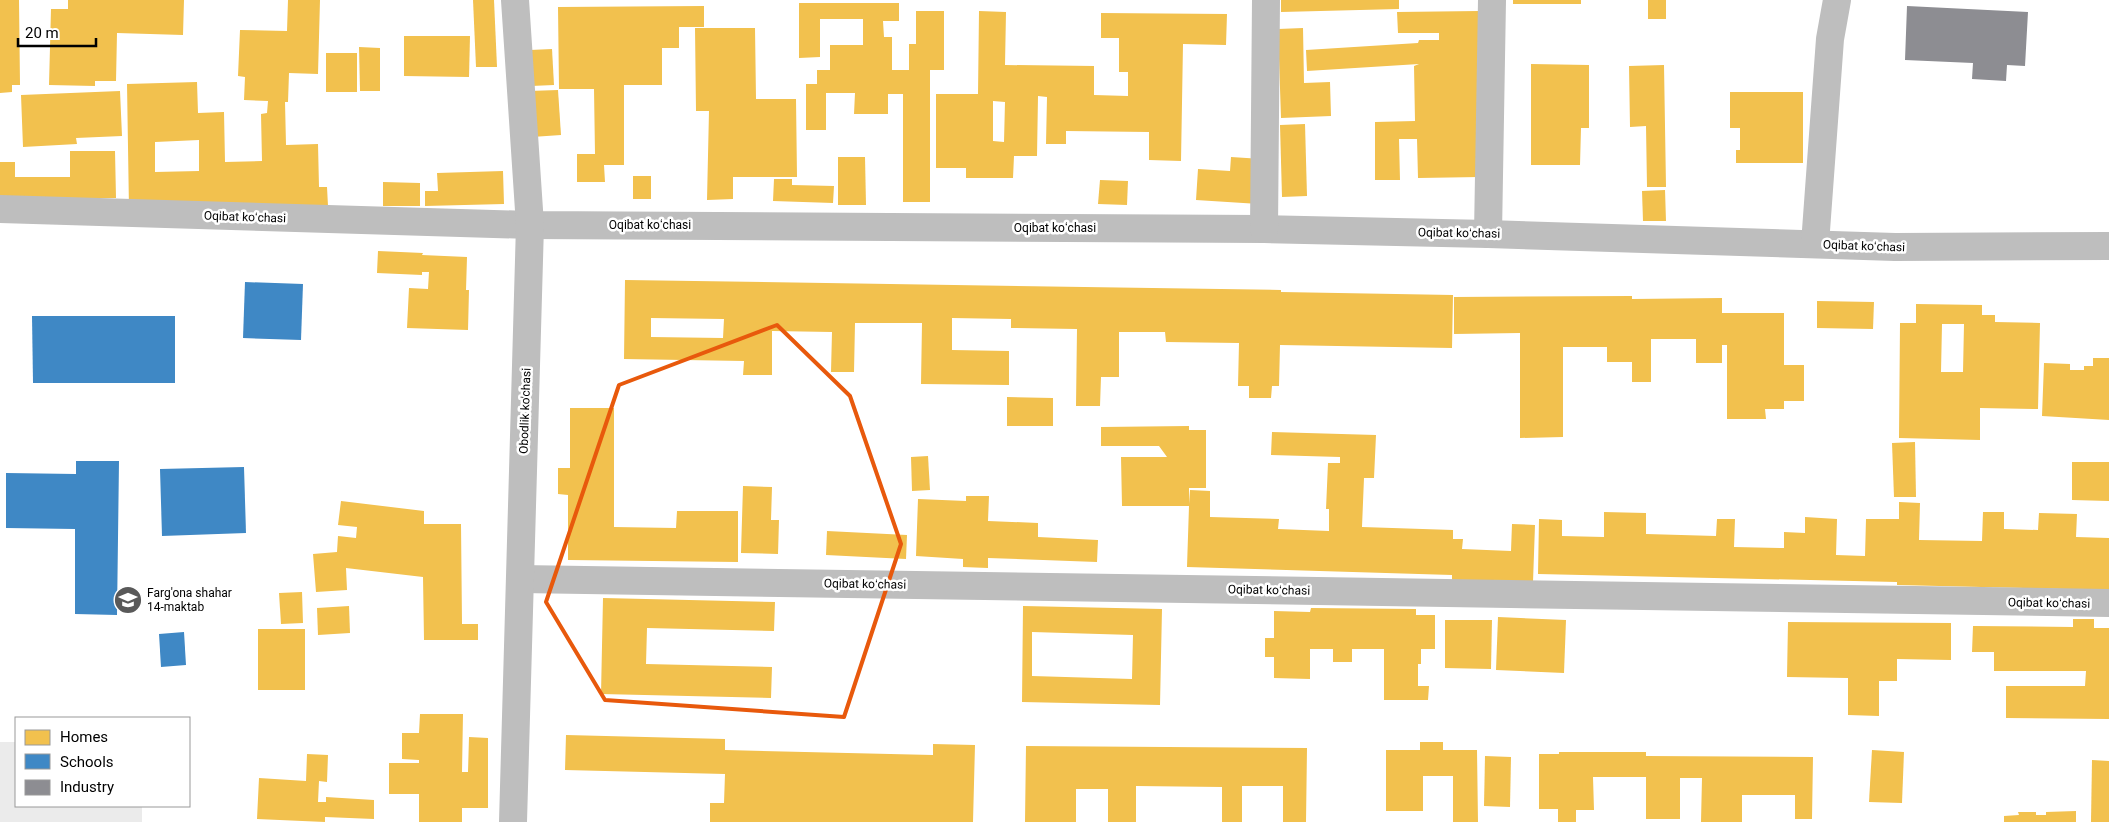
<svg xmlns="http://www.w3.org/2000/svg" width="2109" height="822" font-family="Roboto,sans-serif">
  <rect width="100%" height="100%" fill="#fff"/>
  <polygon fill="#ebebeb" points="0,742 16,742 16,806 142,806 142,822 0,822"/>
  <g fill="#f2c14e" fill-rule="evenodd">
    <polygon points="0,0 19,0 20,85 12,85 12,92 0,93"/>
    <polygon points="68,0 184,0 183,35 117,33 116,81 95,81 95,86 49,85 51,9 68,9"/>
    <path d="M 288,0 L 320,0 L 318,74 L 289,73 L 288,102 L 285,102 L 286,145 L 318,144 L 319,187 L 327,187 L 328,206 L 129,210 L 127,84 L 197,82 L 198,113 L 224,112 L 225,162 L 262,161 L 261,114 L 267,113 L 268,101 L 244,100 L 245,77 L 238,76 L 240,30 L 287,31 ZM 199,140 L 199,171 L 155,172 L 155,142 Z"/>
    <polygon points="473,0 494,0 497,67 476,67"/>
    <polygon points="1281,0 1399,0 1399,9 1281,12"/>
    <rect x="1513" y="0" width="68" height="4"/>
    <rect x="1648" y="0" width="18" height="19"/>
    <polygon points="799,3 899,3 899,21 883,21 884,37 892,37 892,70 909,70 909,44 916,44 916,11 944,11 944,70 930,70 930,202 903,202 903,94 888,94 888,114 854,114 855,93 826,93 826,130 806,130 806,84 817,84 817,70 830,70 830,45 863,45 863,19 820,19 820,57 799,58"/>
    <polygon points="704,6 704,27 679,27 679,48 662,48 662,85 624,85 624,165 604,165 605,182 577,182 577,154 595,154 594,89 559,89 558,7"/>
    <path d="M 979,11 L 1006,12 L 1005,65 L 1094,66 L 1094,95 L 1128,96 L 1128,72 L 1119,72 L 1119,38 L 1101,38 L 1101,13 L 1227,14 L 1226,45 L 1183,44 L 1181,161 L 1149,160 L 1149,132 L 1066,131 L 1066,144 L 1046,144 L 1047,97 L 1038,96 L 1037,156 L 1014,156 L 1013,178 L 966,178 L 966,168 L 936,168 L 936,94 L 978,94 ZM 993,101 L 1005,102 L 1004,142 L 993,141 Z"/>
    <polygon points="1479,11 1480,177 1418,178 1417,139 1399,139 1400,180 1375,180 1375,122 1415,121 1414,66 1419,64 1307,71 1306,50 1418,43 1419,40 1439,40 1439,33 1398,33 1397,12"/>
    <polygon points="695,28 755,28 756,99 796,99 797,177 733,177 733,199 707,200 709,111 696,111"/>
    <polygon points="1303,28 1304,83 1330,82 1331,116 1281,118 1278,29"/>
    <polygon points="404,36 470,36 469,77 404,76"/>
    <polygon points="359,47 380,48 380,91 360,91"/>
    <polygon points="552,49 554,85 531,86 530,50"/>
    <rect x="326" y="53" width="31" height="39"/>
    <polygon points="1531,64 1589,65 1589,128 1581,128 1580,165 1531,165"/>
    <polygon points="1664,65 1666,187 1647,187 1646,126 1630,127 1629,66"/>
    <polygon points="558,90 561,135 532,137 529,91"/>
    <polygon points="120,91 122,136 76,138 77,144 23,147 21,95"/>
    <polygon points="1730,92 1803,92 1803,163 1736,163 1736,150 1740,150 1740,128 1730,128"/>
    <polygon points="1305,124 1307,196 1282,197 1280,125"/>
    <polygon points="70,151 115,151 116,198 0,199 0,162 15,162 15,177 70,177"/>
    <polygon points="838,157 865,157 866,205 838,205"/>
    <polygon points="1231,157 1262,159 1259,204 1196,200 1198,169 1230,171"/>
    <polygon points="503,171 504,204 425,206 425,191 438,191 437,173"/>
    <rect x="633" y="176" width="18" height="23"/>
    <polygon points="774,179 792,179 792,185 834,186 833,203 773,201"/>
    <polygon points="1100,180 1128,181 1127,205 1098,204"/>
    <polygon points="383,182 420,183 420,206 383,206"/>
    <polygon points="1665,190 1666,221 1643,221 1642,191"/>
    <polygon points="378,251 423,253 422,255 467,257 466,290 469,290 468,330 407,328 409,288 428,289 429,272 422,272 422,275 377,273"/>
    <path d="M 625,280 L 1281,290 L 1281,292 L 1453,295 L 1452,348 L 1280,345 L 1279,386 L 1272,386 L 1271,398 L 1249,398 L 1249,386 L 1238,386 L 1239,343 L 1166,342 L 1165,332 L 1119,332 L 1119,377 L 1101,377 L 1100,406 L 1076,406 L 1077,329 L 1011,328 L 1011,319 L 952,318 L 952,350 L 1009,351 L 1009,385 L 921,384 L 922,323 L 855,323 L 854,372 L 831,372 L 832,332 L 772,331 L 772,375 L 743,375 L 744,361 L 624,359 ZM 651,318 L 724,319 L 723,338 L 651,337 Z"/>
    <polygon points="1632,296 1632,299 1722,298 1722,313 1784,313 1784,365 1804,365 1804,401 1784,401 1784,409 1765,409 1766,419 1727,419 1727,345 1722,345 1722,363 1696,363 1696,339 1651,339 1651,382 1632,382 1632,362 1607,362 1607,347 1563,347 1563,437 1520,438 1520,333 1454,334 1454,297"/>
    <polygon points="1817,301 1874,302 1873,329 1817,328"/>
    <path d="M 1916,304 L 1982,305 L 1982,315 L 1995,315 L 1995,322 L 2040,323 L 2038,409 L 1980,408 L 1980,440 L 1899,438 L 1900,323 L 1916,323 ZM 1942,324 L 1964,324 L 1963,372 L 1941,372 Z"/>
    <polygon points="2093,358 2109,358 2109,420 2042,416 2044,363 2070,364 2070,370 2084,370 2084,366 2093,366"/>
    <polygon points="1007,397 1053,398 1053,426 1007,426"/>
    <polygon points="570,408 614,408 614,527 676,528 677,511 738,511 738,562 568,560 568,495 558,494 558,468 570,468"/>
    <polygon points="1189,426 1189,430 1206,430 1206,488 1189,488 1189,504 1190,490 1210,491 1210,517 1279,519 1278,529 1329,531 1329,509 1326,509 1328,463 1340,463 1340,457 1271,455 1272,432 1376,435 1374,478 1364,478 1362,527 1453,530 1453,539 1463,539 1462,549 1511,551 1512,524 1535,525 1533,582 1452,580 1452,575 1187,567 1189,506 1122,506 1121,457 1167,457 1159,446 1101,446 1101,427"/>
    <polygon points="1915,442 1916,497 1894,497 1892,443"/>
    <polygon points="928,456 930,490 912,491 911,457"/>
    <polygon points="2072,462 2109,462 2109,501 2072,500"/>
    <polygon points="743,486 772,487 771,520 779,520 778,554 741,553"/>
    <polygon points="966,496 989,496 988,521 1038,523 1038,537 1098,540 1097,562 988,558 988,568 963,567 963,559 916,556 918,499 966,501"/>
    <polygon points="341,501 424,511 424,524 461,524 462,624 478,624 478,640 424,640 423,577 346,568 347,590 316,592 313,554 337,552 338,536 356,538 357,527 338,525"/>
    <polygon points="1899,502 1920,503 1919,540 1982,541 1983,512 2004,512 2004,529 2038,530 2039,513 2077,514 2076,537 2109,538 2109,590 1897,585 1897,582 1538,574 1539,519 1562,520 1562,536 1604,537 1604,512 1646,513 1646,534 1716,536 1717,519 1735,519 1734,547 1784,548 1784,532 1805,533 1805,517 1837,519 1836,555 1865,556 1866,519 1899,519"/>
    <polygon points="827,531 907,535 906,559 826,555"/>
    <polygon points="302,592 303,623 281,624 279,593"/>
    <polygon points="603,598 775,602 774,631 647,628 646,664 772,667 771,698 601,694"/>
    <polygon points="349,606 350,633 318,635 317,608"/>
    <path d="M 1023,606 L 1162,609 L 1160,705 L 1022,702 ZM 1032,632 L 1133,635 L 1132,679 L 1032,676 Z"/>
    <polygon points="1311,608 1416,609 1416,615 1435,615 1435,649 1421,649 1421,664 1418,664 1418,686 1429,686 1428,700 1384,700 1384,649 1352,649 1352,662 1333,662 1333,649 1310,649 1310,679 1274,678 1274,657 1265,657 1265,638 1274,638 1274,611 1310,612"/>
    <polygon points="1498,617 1566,620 1564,673 1496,670"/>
    <polygon points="2073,619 2094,619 2094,628 2109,628 2109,719 2006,718 2006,686 2085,686 2086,671 1994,671 1994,652 1972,652 1973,626 2073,627"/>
    <polygon points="1445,620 1492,620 1491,669 1445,668"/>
    <polygon points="1788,622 1951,623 1951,660 1897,659 1897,681 1879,681 1879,716 1848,715 1848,678 1787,677"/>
    <rect x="258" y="629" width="47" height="61"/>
    <polygon points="420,714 463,714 462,772 468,772 469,737 488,738 488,808 462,808 462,822 419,822 419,794 389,794 389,763 419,763 419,760 402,759 402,733 419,733"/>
    <polygon points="566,735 725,739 725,750 933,755 933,744 975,745 973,822 710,822 710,803 724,803 725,774 565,770"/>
    <polygon points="1420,742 1443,742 1443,750 1477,750 1478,822 1453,822 1453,776 1423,776 1423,811 1386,811 1386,750 1420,750"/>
    <polygon points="1026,746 1307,748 1306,822 1283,822 1283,786 1242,786 1242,822 1222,822 1222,787 1136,786 1136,822 1108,822 1108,789 1076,789 1076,822 1025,822"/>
    <polygon points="1872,750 1904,752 1902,803 1869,802"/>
    <polygon points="1559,752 1646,752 1646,756 1813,757 1812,819 1795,819 1795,795 1742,795 1742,822 1701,822 1702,778 1680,778 1680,819 1646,819 1646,777 1593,777 1594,810 1576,810 1576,822 1558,822 1558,809 1539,809 1539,754 1559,754"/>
    <polygon points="307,754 328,755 327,782 319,781 318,802 326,802 326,797 374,800 374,819 325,817 325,822 257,819 259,778 306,781"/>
    <polygon points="1485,756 1511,757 1510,807 1484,806"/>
    <polygon points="2092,760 2109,761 2109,822 2091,822"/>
    <polygon points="2076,811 2076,822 2004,822 2004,816 2019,815 2018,812 2036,812 2036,815 2046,815 2046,812"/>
  </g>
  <g fill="#3f88c5">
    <polygon points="245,282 303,284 301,340 243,338"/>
    <polygon points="32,316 175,316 175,383 33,383"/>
    <polygon points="76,461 119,461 117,615 75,614 75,529 6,528 6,473 76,474"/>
    <polygon points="244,467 246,533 162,536 160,469"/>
    <polygon points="184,632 186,665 161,667 159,634"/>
  </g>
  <polygon fill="#8d8d92" points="1907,6 2028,12 2025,66 2007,65 2006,81 1972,79 1973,63 1905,60"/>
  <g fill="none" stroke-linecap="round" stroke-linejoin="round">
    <g stroke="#bebebe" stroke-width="28">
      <polyline points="0,209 530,225 1264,229 1488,234 1895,247 2109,246"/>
      <polyline points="1264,229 1266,0"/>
      <polyline points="1488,234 1492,0"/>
      <polyline points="1815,244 1830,39 1837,0"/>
      <polyline points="520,579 2109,603"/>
      <polyline points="513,822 530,225 515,0"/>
    </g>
  </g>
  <path fill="none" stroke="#e8590c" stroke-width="4" stroke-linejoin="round" d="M 777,325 L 850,396 L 901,544 L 844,717 L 605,700 L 546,602 L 619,385 Z"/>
  <defs>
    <symbol id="school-disc" viewBox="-11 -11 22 22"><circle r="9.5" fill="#595959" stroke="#fff"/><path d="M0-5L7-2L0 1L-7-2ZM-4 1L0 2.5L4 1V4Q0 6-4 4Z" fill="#fff"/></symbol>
  </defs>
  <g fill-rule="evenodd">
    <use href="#school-disc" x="112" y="584" width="32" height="32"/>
  </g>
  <g text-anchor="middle" stroke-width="5" stroke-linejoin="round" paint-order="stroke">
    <g font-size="12" fill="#000" stroke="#fff">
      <text transform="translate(245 217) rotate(2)" y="4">Oqibat koʻchasi</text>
      <text x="650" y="229">Oqibat koʻchasi</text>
      <text x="1055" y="232">Oqibat koʻchasi</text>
      <text transform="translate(1459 233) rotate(1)" y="4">Oqibat koʻchasi</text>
      <text transform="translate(1864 246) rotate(2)" y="4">Oqibat koʻchasi</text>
      <text transform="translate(525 411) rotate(-88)" y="4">Obodlik ko'chasi</text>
      <text transform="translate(865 584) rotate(1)" y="4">Oqibat koʻchasi</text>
      <text transform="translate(1269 590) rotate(1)" y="4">Oqibat koʻchasi</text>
      <text transform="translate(2049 603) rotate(1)" y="4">Oqibat koʻchasi</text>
    </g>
    <g font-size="12" fill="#000" stroke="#fff" text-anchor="start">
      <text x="147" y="597">Farg'ona shahar<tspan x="147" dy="14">14-maktab</tspan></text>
    </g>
  </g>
  <rect x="15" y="717" width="175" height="90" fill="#ffffff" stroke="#999999"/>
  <rect x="25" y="730" width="25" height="15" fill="#f2c14e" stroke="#999999"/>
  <text x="60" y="742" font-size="15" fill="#000000">Homes</text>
  <rect x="25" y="754" width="25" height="15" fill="#3f88c5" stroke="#999999"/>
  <text x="60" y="767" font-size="15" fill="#000000">Schools</text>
  <rect x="25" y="780" width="25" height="15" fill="#8d8d92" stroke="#999999"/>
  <text x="60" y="792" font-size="15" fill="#000000">Industry</text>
  <path d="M18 38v8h78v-8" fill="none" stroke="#000000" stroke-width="2.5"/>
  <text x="25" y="38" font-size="15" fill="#000000" stroke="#ffffff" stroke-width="4" paint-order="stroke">20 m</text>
</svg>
